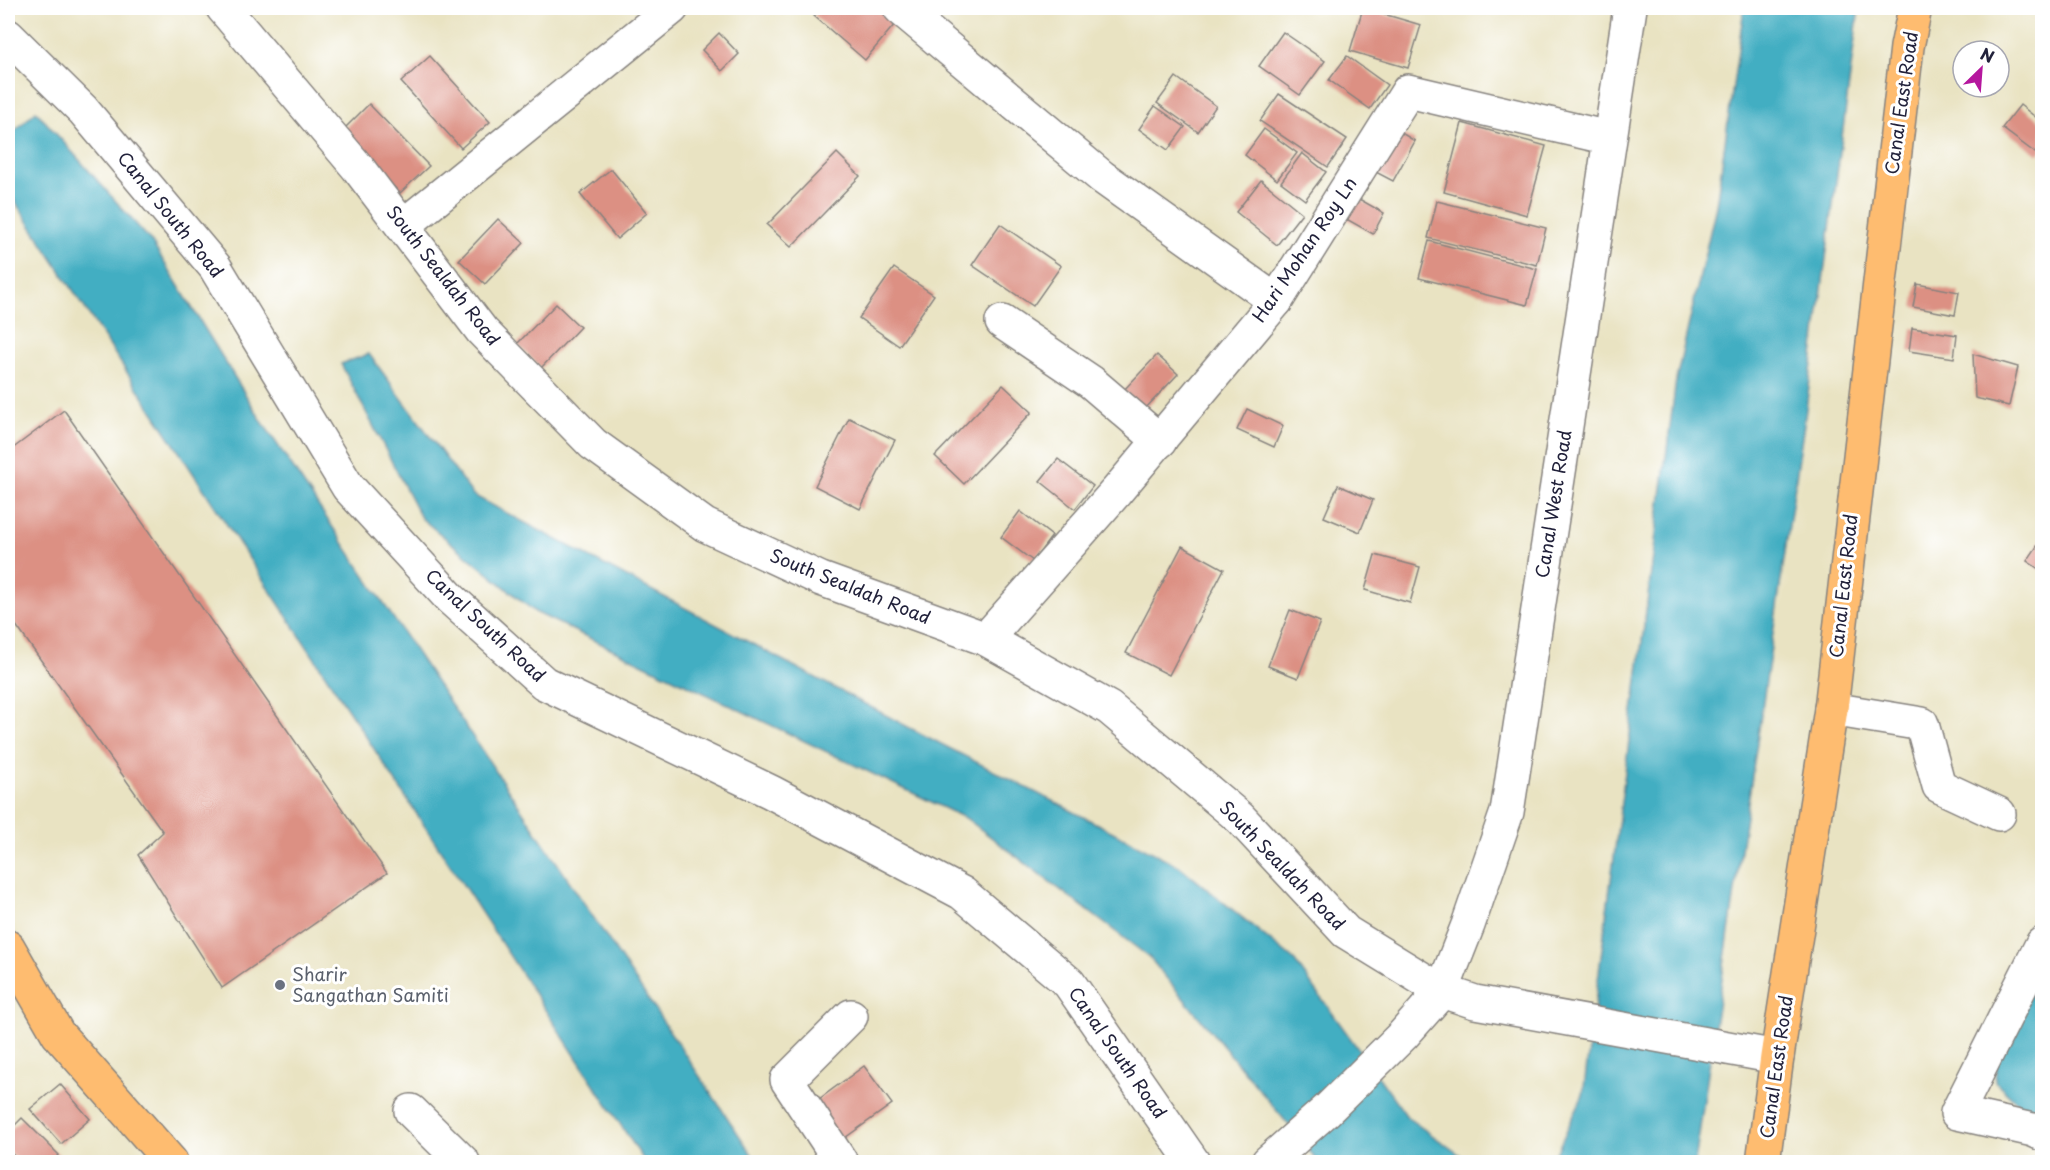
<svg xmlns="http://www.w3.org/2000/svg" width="2050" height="1170" font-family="'Playpen Sans',sans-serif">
  <rect width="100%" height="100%" fill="#fff"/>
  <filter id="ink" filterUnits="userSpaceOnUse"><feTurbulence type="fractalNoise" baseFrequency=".0167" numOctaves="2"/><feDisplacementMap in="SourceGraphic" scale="12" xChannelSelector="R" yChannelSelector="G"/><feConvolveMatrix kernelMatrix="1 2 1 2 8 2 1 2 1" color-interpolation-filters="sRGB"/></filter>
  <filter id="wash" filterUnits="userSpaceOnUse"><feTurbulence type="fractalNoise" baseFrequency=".008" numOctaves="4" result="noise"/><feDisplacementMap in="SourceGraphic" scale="24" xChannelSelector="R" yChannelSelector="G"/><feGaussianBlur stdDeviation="1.35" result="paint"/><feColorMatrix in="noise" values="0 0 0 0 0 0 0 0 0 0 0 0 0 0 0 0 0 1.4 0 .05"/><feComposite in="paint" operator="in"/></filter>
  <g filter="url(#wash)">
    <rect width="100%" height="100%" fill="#e9e3c2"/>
    <g fill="#43aec2" stroke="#32687e" stroke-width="1.5">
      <polygon points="1744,8 1859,8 1805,417 1695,1162 1552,1162 1583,1095 1676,380 1716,206"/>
      <polygon points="36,111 151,241 261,420 757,1162 645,1162 8,191 8,137"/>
      <polygon points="369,354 473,495 910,728 1179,866 1294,960 1408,1118 1470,1162 1317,1162 1307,1147 1149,957 967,819 535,612 421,518 341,364"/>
      <polygon points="2042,952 2042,1119 2033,1118 1995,1081 1999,1032"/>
    </g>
    <g id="blocks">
      <g fill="#dc9083">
        <polygon points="821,8 888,8 900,18 865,60 814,16"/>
        <polygon points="1363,8 1421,25 1408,68 1350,51"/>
        <polygon points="1283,32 1325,61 1300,95 1259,66"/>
        <polygon points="719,33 739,54 722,71 702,50"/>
        <polygon points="430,56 490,122 461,148 401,82"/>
        <polygon points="1347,56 1387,85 1370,109 1329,80"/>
        <polygon points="1176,77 1216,106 1198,132 1157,103"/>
        <polygon points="1279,94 1347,139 1328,167 1260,121"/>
        <polygon points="369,104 429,166 400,193 341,132"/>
        <polygon points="2020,105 2042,122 2042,150 2038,155 2002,128"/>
        <polygon points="1155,106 1185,127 1168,150 1139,129"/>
        <polygon points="1462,123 1546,146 1527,215 1444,192"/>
        <polygon points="1393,128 1415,141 1393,181 1370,169"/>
        <polygon points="1264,129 1297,153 1277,180 1245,155"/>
        <polygon points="837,153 860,176 791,247 767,225"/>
        <polygon points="1302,153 1326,172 1305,200 1281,182"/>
        <polygon points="611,169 647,213 617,239 580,194"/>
        <polygon points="1261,180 1302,213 1277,245 1236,212"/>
        <polygon points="1352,195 1384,213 1373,234 1341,216"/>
        <polygon points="1437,201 1546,228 1537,265 1428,238"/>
        <polygon points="498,219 524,243 485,284 459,260"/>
        <polygon points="1000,224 1061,266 1033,306 972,265"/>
        <polygon points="1429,241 1537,269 1527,305 1419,278"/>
        <polygon points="894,268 934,295 899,346 859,318"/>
        <polygon points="1917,284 1959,292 1955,315 1913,307"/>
        <polygon points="556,304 580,327 541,368 517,344"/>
        <polygon points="1912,328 1957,335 1954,358 1909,351"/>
        <polygon points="1973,354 2018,367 2009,406 1975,398"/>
        <polygon points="1157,355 1178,374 1144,410 1123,391"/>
        <polygon points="1003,385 1032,412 964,484 935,456"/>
        <polygon points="1247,409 1283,426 1274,447 1237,430"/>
        <polygon points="64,410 387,873 222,988 138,855 163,832 8,614 8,452"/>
        <polygon points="849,418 895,440 860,509 815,486"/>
        <polygon points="1058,459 1093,486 1075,509 1040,481"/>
        <polygon points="1338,485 1373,500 1360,532 1324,517"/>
        <polygon points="1020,511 1052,536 1033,561 1001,537"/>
        <polygon points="2042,539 2042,571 2027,561"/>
        <polygon points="1182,546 1224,569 1169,675 1126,653"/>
        <polygon points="1375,555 1420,567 1410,603 1365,590"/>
        <polygon points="1290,610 1320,622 1298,678 1268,666"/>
        <polygon points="864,1066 892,1104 835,1145 807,1108"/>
        <polygon points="60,1084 90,1119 61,1144 30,1109"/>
        <polygon points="22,1118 59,1155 52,1162 20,1162 8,1150 8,1132"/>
      </g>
    </g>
  </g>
  <g filter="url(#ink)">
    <use href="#blocks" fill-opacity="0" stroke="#86827e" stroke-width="1.5"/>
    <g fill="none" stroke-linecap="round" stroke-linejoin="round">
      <defs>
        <g id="minor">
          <polyline points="223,8 358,168 482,331 593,444 705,525 821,579 986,639 1109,708 1240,818 1346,932 1442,991 1475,1002 1777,1057"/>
          <polyline points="900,8 1102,177 1276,301"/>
          <polyline points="8,36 83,110 215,267 348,487 451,599 544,683 771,792 962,893 1069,983 1193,1162"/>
          <polyline points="403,226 672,8"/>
          <polyline points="1002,322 1091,382 1160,441"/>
          <polyline points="986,639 1116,492 1276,301 1408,91 1609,138"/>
          <polyline points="1831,709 1922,724 1939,786 1999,814"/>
          <polyline points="2042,944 1957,1113 2033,1130 2042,1134"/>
          <polyline points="411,1111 463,1162"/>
          <polyline points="841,1162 787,1080 851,1016"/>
          <polyline points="1268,1162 1327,1110 1403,1035 1442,991 1468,925 1507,812 1630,8"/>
        </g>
        <g id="major">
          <polyline points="8,947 58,1034 171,1162"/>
          <polyline points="1763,1162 1777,1057 1831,709 1907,47 1915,8"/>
        </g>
      </defs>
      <use href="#minor" stroke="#86827e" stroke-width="36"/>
      <use href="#major" stroke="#86827e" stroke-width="36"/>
      <use href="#minor" stroke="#fff" stroke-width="33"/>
      <use href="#major" stroke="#febc70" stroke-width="33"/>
    </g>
  </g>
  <circle fill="#6b7280" stroke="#fff" stroke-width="2" cx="280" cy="985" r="6"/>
  <g text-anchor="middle" stroke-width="6" stroke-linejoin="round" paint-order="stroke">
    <g font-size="18" fill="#22223b" stroke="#fff">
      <text transform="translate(1902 103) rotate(-82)" y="6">Canal East Road</text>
      <text transform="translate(170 215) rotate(51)" y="6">Canal South Road</text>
      <text transform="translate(1305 250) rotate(-56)" y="6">Hari Mohan Roy Ln</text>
      <text transform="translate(443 276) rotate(52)" y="6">South Sealdah Road</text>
      <text transform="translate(1554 504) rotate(-81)" y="6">Canal West Road</text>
      <text transform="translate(1844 586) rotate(-84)" y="6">Canal East Road</text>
      <text transform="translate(850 587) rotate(22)" y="6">South Sealdah Road</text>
      <text transform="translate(485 626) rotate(43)" y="6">Canal South Road</text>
      <text transform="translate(1282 866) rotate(46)" y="6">South Sealdah Road</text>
      <text transform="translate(1117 1053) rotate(55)" y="6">Canal South Road</text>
      <text transform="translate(1777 1067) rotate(-82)" y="6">Canal East Road</text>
    </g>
    <g font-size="18" fill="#5b616d" stroke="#fff" text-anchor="start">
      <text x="292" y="981">Sharir<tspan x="292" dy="21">Sangathan Samiti</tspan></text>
    </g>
  </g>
  <rect width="2050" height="1170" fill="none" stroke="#fff" stroke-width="30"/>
  <g transform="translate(1981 69) rotate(25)"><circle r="28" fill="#ffffff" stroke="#a7a7b1" stroke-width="1.5"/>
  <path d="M0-4.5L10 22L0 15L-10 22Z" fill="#b5179e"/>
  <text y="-9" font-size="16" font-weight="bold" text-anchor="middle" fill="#22223b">N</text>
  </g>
</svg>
